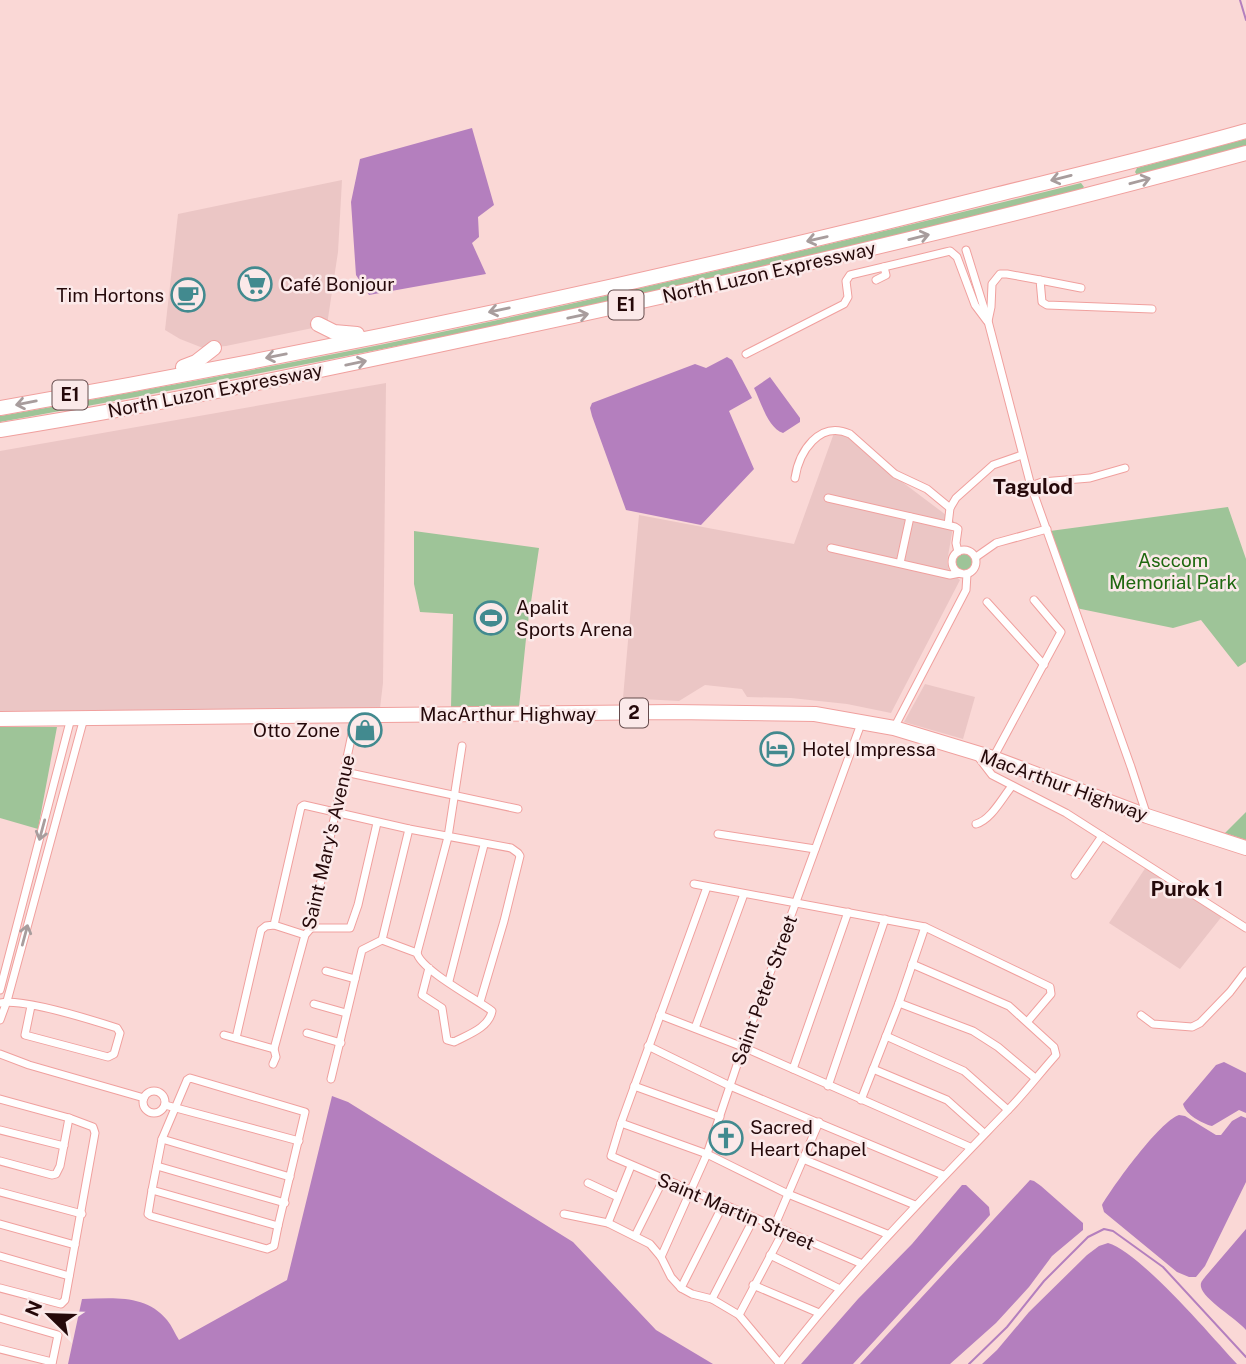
<svg xmlns="http://www.w3.org/2000/svg" width="1246" height="1364" font-family="'Public Sans',sans-serif">
  <rect width="100%" height="100%" fill="#fad8d6"/>
  <g fill="#ebc6c5">
    <polygon points="342,180 338,252 327,325 226,346 203,348 180,339 165,330 178,214"/>
    <polygon points="386,383 383,683 380,708 0,711 0,451"/>
    <polygon points="834,433 844,434 877,463 954,521 947,562 949,570 960,580 891,713 847,704 791,698 747,697 742,689 705,685 679,701 623,698 639,515 794,544"/>
    <polygon points="925,684 975,697 963,739 904,722"/>
    <polygon points="1146,867 1223,915 1180,969 1109,923"/>
  </g>
  <g fill="#9ec498">
    <polygon points="1246,139 1246,147 1137,175 1135,172 1137,168"/>
    <path d="M 1081,183 L 1084,187 L 1082,189 C 725,282 363,356 0,422 L 0,416 C 169,386 339,355 507,318 C 699,276 890,230 1081,183 Z"/>
    <polygon points="1228,507 1246,559 1246,662 1238,667 1201,620 1173,628 1076,608 1050,531"/>
    <polygon points="414,531 539,548 527,629 519,707 451,708 453,614 420,612 414,584"/>
    <circle cx="964" cy="562" r="8"/>
    <polygon points="0,727 57,727 38,829 0,818"/>
    <polygon points="1246,812 1246,840 1225,833"/>
  </g>
  <g fill="#b47fbe">
    <polygon points="472,128 494,205 478,217 479,237 472,243 486,274 369,295 356,275 351,202 360,159"/>
    <polygon points="727,357 732,360 752,398 729,411 754,469 701,525 626,510 592,416 590,408 592,403 695,364 706,368"/>
    <path d="M 770,377 L 800,418 L 800,422 L 783,433 C 768,428 761,402 754,388 Z"/>
    <path d="M 1224,1062 L 1246,1073 L 1246,1113 L 1239,1110 L 1212,1126 C 1201,1123 1186,1115 1183,1104 L 1216,1065 Z"/>
    <path d="M 332,1096 L 348,1102 L 573,1242 L 656,1330 L 713,1364 L 68,1364 L 82,1299 C 113,1298 146,1294 167,1320 C 172,1326 175,1334 179,1340 L 287,1280 Z"/>
    <path d="M 1179,1115 L 1185,1116 L 1216,1135 L 1221,1135 L 1232,1121 L 1241,1116 L 1246,1118 L 1246,1182 L 1205,1266 L 1196,1277 L 1189,1277 L 1177,1272 L 1104,1212 L 1102,1205 C 1113,1186 1160,1121 1179,1115 Z"/>
    <polygon points="1030,1180 1034,1181 1041,1186 1083,1223 1083,1230 1052,1256 1029,1287 996,1323 950,1364 860,1364"/>
    <polygon points="962,1185 966,1185 989,1207 990,1215 981,1225 853,1364 801,1364 858,1299 912,1244"/>
    <path d="M 1246,1229 L 1246,1330 C 1237,1319 1203,1299 1201,1287 C 1200,1282 1203,1280 1205,1277 Z"/>
    <path d="M 1108,1243 C 1141,1253 1211,1336 1237,1364 L 982,1364 L 997,1350 L 1029,1312 L 1087,1255 L 1099,1246 Z"/>
  </g>
  <g fill="none" stroke-linecap="round" stroke-linejoin="round">
    <g stroke="#b47fbe" stroke-width="2">
      <polyline points="1240,0 1246,20"/>
      <polyline points="969,1364 1007,1327 1044,1281 1088,1237 1104,1229 1113,1231 1163,1267 1246,1357"/>
    </g>
    <defs>
      <g id="street">
        <polyline points="966,250 988,321 1031,486 1131,767 1147,816"/>
        <polyline points="876,280 886,275 884,267"/>
        <polyline points="1040,280 1081,288"/>
        <polyline points="988,321 991,307 992,284 1000,274 1007,274 1040,280 1042,302 1047,305 1152,309"/>
        <polyline points="746,354 844,304 848,297 846,281 850,275 946,252 950,251 957,257 975,305 987,321"/>
        <path d="M 795,478 C 799,452 819,420 850,434 L 895,474 L 927,489 L 950,508"/>
        <polyline points="1031,486 1042,482 1090,478 1125,468"/>
        <polyline points="828,498 955,527 958,529 956,543 958,552"/>
        <polyline points="948,525 950,508 956,498 993,465 1022,455"/>
        <polyline points="831,548 950,575 960,573"/>
        <circle cx="964" cy="562" r="12"/>
        <polyline points="976,557 996,543 1047,529"/>
        <polyline points="900,563 910,517"/>
        <polyline points="987,602 1044,665"/>
        <polyline points="894,728 966,590 967,574"/>
        <polyline points="976,754 992,775 1066,813 1246,928"/>
        <polyline points="993,758 1061,632 1034,600"/>
        <polyline points="345,772 518,809"/>
        <path d="M 976,824 C 991,820 1002,798 1012,786"/>
        <polyline points="718,834 815,849"/>
        <polyline points="1075,875 1102,836"/>
        <polyline points="694,884 925,927 1050,987 1051,994 1028,1021"/>
        <polyline points="707,887 621,1123 611,1156 860,1263"/>
        <polyline points="274,925 305,935"/>
        <polyline points="311,928 350,928 358,905 377,823"/>
        <path d="M 382,940 L 417,953 C 421,970 476,999 492,1011 C 489,1028 467,1035 454,1042 L 447,1040 L 442,1008 L 422,995 L 429,968"/>
        <polyline points="417,953 448,837 462,746"/>
        <polyline points="326,971 355,979"/>
        <polyline points="449,981 484,845"/>
        <polyline points="0,990 71,718"/>
        <path d="M 0,1003 C 23,998 92,1020 117,1028 L 120,1033 L 114,1054 L 108,1057 L 25,1035 L 31,1006"/>
        <polyline points="899,1003 973,1031 998,1047 1035,1078"/>
        <polyline points="314,1004 346,1013"/>
        <polyline points="660,1015 743,1047 970,1147"/>
        <polyline points="1141,1015 1153,1024 1192,1027 1200,1023 1230,992 1246,971"/>
        <polyline points="0,1020 7,1001 84,718"/>
        <polyline points="695,1028 744,894"/>
        <polyline points="307,1033 341,1043"/>
        <polyline points="224,1035 274,1049"/>
        <polyline points="886,1036 964,1071 1008,1110"/>
        <polyline points="236,1038 261,930 266,926 274,925 301,807 304,805 409,829 511,848 518,853 520,856 504,921 480,1002"/>
        <polyline points="648,1046 730,1086 943,1175"/>
        <polyline points="0,1054 29,1065 144,1098"/>
        <polyline points="273,1064 276,1057 274,1049 305,935 311,928 356,715"/>
        <polyline points="793,1069 848,912"/>
        <polyline points="873,1069 947,1100 984,1133"/>
        <polygon points="190,1078 305,1112 278,1226 152,1190 162,1139 187,1080"/>
        <polyline points="331,1079 362,950 382,940 409,829"/>
        <polyline points="634,1086 720,1117"/>
        <polyline points="828,1086 885,919"/>
        <circle cx="154" cy="1102" r="11"/>
        <polyline points="0,1099 69,1118 93,1127 95,1133 65,1300 61,1304 0,1288"/>
        <polyline points="861,1100 899,1003 925,927"/>
        <polyline points="165,1105 299,1141"/>
        <polyline points="621,1123 707,1154 788,1194 887,1234"/>
        <polyline points="0,1130 64,1146"/>
        <polyline points="162,1139 290,1177"/>
        <polyline points="803,1159 915,1205"/>
        <polyline points="0,1161 52,1175 56,1174 60,1166 69,1118"/>
        <polyline points="157,1166 285,1203"/>
        <polyline points="588,1183 618,1197"/>
        <polyline points="152,1190 148,1214 151,1216 267,1249 274,1246 278,1226"/>
        <polyline points="0,1192 82,1214"/>
        <polyline points="564,1214 608,1223 650,1244 661,1257 671,1277 681,1288 692,1294 712,1299 739,1315 780,1364"/>
        <polyline points="608,1223 631,1166"/>
        <polyline points="0,1224 75,1245"/>
        <polyline points="774,1227 819,1122"/>
        <polyline points="635,1236 663,1180"/>
        <polyline points="770,1255 840,1289"/>
        <polyline points="0,1256 69,1276"/>
        <polyline points="661,1257 707,1154 743,1047 862,721"/>
        <polyline points="753,1285 819,1313"/>
        <polyline points="681,1288 723,1205"/>
        <polyline points="712,1299 754,1218"/>
        <polyline points="739,1315 784,1230"/>
        <polyline points="0,1318 58,1335 52,1364"/>
        <polyline points="0,1349 52,1362"/>
        <path d="M 779,1364 C 850,1272 926,1195 1007,1111 C 1024,1094 1039,1074 1056,1055 L 1054,1047 L 1009,1006 L 912,964"/>
      </g>
      <g id="highway">
        <polyline points="318,324 334,332 357,334"/>
        <polyline points="183,367 196,362 214,348"/>
        <path d="M 0,408 C 333,350 664,279 991,196 C 1076,175 1161,155 1246,131"/>
        <path d="M 0,430 C 169,403 337,367 504,331 C 752,278 1000,220 1246,153"/>
        <polyline points="0,719 673,712 815,714 894,728 993,758 1147,816 1246,848"/>
      </g>
    </defs>
    <use href="#street" stroke="#f0a09e" stroke-width="9"/>
    <use href="#highway" stroke="#f0a09e" stroke-width="16"/>
    <use href="#street" stroke="#fff" stroke-width="7"/>
    <use href="#highway" stroke="#fff" stroke-width="14"/>
  </g>
  <defs><path id="oneway-shaft" d="M-6 0H5M1.5-3L5.5 0L1.5 3" fill="none" stroke-width="1.6" stroke-linecap="round" stroke-linejoin="round" transform="scale(1.75)"/></defs>
  <g stroke="#a89d9d">
    <use href="#oneway-shaft" transform="translate(1061 178) rotate(166)"/>
    <use href="#oneway-shaft" transform="translate(1140 181) rotate(-15)"/>
    <use href="#oneway-shaft" transform="translate(919 237) rotate(-14)"/>
    <use href="#oneway-shaft" transform="translate(817 239) rotate(167)"/>
    <use href="#oneway-shaft" transform="translate(499 310) rotate(168)"/>
    <use href="#oneway-shaft" transform="translate(578 316) rotate(-12)"/>
    <use href="#oneway-shaft" transform="translate(276 356) rotate(169)"/>
    <use href="#oneway-shaft" transform="translate(356 363) rotate(-12)"/>
    <use href="#oneway-shaft" transform="translate(26 403) rotate(169)"/>
    <use href="#oneway-shaft" transform="translate(42 830) rotate(105)"/>
    <use href="#oneway-shaft" transform="translate(25 935) rotate(-75)"/>
  </g>
  <defs>
    <symbol id="supermarket-ring" viewBox="-11 -11 22 22"><circle r="9.5" fill="#fbe9e9" stroke="#428a8f" stroke-width="1.5"/><path d="M-6-5.5h2.5l.6 2H6L4.5 2H-2.5L-4.4-4H-6ZM-1.5 3.2a1.3 1.3 0 1 0 .1 0ZM3 3.2a1.3 1.3 0 1 0 .1 0Z" fill="#428a8f"/></symbol>
    <symbol id="cafe-ring" viewBox="-11 -11 22 22"><circle r="9.5" fill="#fbe9e9" stroke="#428a8f" stroke-width="1.5"/><path d="M-5.5-4.5H6V0H3Q3 3.5 0 3.5H-2.5Q-5.5 3.5-5.5 0ZM3-3.2v2h1.7v-2ZM-6 4.5H4V6H-6Z" fill="#428a8f"/></symbol>
    <symbol id="stadium-ring" viewBox="-11 -11 22 22"><circle r="9.5" fill="#fbe9e9" stroke="#428a8f" stroke-width="1.5"/><path d="M0-5a6.5 5 0 1 0 0 10a6.5 5 0 1 0 0-10ZM-3.5-1.8h7v3.6h-7Z" fill="#428a8f"/></symbol>
    <symbol id="shop-ring" viewBox="-11 -11 22 22"><circle r="9.5" fill="#fbe9e9" stroke="#428a8f" stroke-width="1.5"/><path d="M-5-2.5h2.3a2.7 3.5 0 0 1 5.4 0H5L5.5 6h-11ZM-1.5-2.5h3a1.5 2.3 0 0 0-3 0Z" fill="#428a8f"/></symbol>
    <symbol id="hotel-ring" viewBox="-11 -11 22 22"><circle r="9.5" fill="#fbe9e9" stroke="#428a8f" stroke-width="1.5"/><path d="M-6-4.5h1.5V1H6V5H4.5V3h-9V5H-6ZM-4 0a1.8 1.8 0 1 1 3.6 0ZM.5 0V-2.5h3Q6-2.5 6 0Z" fill="#428a8f"/></symbol>
    <symbol id="church-ring" viewBox="-11 -11 22 22"><circle r="9.5" fill="#fbe9e9" stroke="#428a8f" stroke-width="1.5"/><path d="M-1.2-6h2.4v3.5h3.3v2.4h-3.3V6h-2.4V-.1h-3.3v-2.4h3.3Z" fill="#428a8f"/></symbol>
  </defs>
  <g fill-rule="evenodd">
    <use href="#supermarket-ring" x="236" y="265" width="38" height="38"/>
    <use href="#cafe-ring" x="169" y="276" width="38" height="38"/>
    <use href="#stadium-ring" x="472" y="599" width="38" height="38"/>
    <use href="#shop-ring" x="346" y="711" width="38" height="38"/>
    <use href="#hotel-ring" x="758" y="730" width="38" height="38"/>
    <use href="#church-ring" x="707" y="1119" width="38" height="38"/>
  </g>
  <g text-anchor="middle" stroke-width="5" stroke-linejoin="round" paint-order="stroke">
    <g fill="#fbe9e9" stroke="#654c4d" stroke-width="2">
      <rect x="608.5" y="290.5" width="35" height="29" rx="5"/>
      <rect x="52.5" y="380.5" width="35" height="29" rx="5"/>
      <rect x="620" y="698.5" width="28" height="29" rx="5"/>
    </g>
    <g font-size="18" font-weight="bold" fill="#25090a">
      <text x="626" y="311">E1</text>
      <text x="70" y="401">E1</text>
      <text x="634" y="719">2</text>
    </g>
    <g font-size="19" fill="#25090a" stroke="#fbe9e9">
      <text transform="translate(769 272) rotate(-13)" y="7">North Luzon Expressway</text>
      <text transform="translate(215 390) rotate(-11)" y="7">North Luzon Expressway</text>
      <text x="508" y="721">MacArthur Highway</text>
      <text transform="translate(1064 785) rotate(20)" y="7">MacArthur Highway</text>
      <text transform="translate(328 842) rotate(-77)" y="7">Saint Mary's Avenue</text>
      <text transform="translate(764 990) rotate(-70)" y="7">Saint Peter Street</text>
      <text transform="translate(736 1211) rotate(23)" y="7">Saint Martin Street</text>
    </g>
    <g font-size="19" fill="#25090a" stroke="#fbe9e9" text-anchor="start">
      <text x="280" y="291">Café Bonjour</text>
      <text x="164" y="302" text-anchor="end">Tim Hortons</text>
      <text x="516" y="614">Apalit<tspan x="516" dy="22">Sports Arena</tspan></text>
      <text x="340" y="737" text-anchor="end">Otto Zone</text>
      <text x="802" y="756">Hotel Impressa</text>
      <text x="750" y="1134">Sacred<tspan x="750" dy="22">Heart Chapel</tspan></text>
    </g>
    <g font-size="19" fill="#1f6810" stroke="#fbe9e9">
      <text x="1173" y="567">Asccom<tspan x="1173" dy="22">Memorial Park</tspan></text>
    </g>
    <g font-size="21" font-weight="bold" fill="#25090a" stroke="#fbe9e9">
      <text x="1033" y="494">Tagulod</text>
      <text x="1187" y="896">Purok 1</text>
    </g>
  </g>
  <g transform="translate(49 1315) rotate(293)" stroke="#fbe9e9" stroke-width="5" paint-order="stroke">
  <path d="M0-5L12 26L0 18L-12 26Z" fill="#25090a"/>
  <text y="-10" font-size="19" font-weight="bold" text-anchor="middle" fill="#25090a">N</text>
  </g>
</svg>
